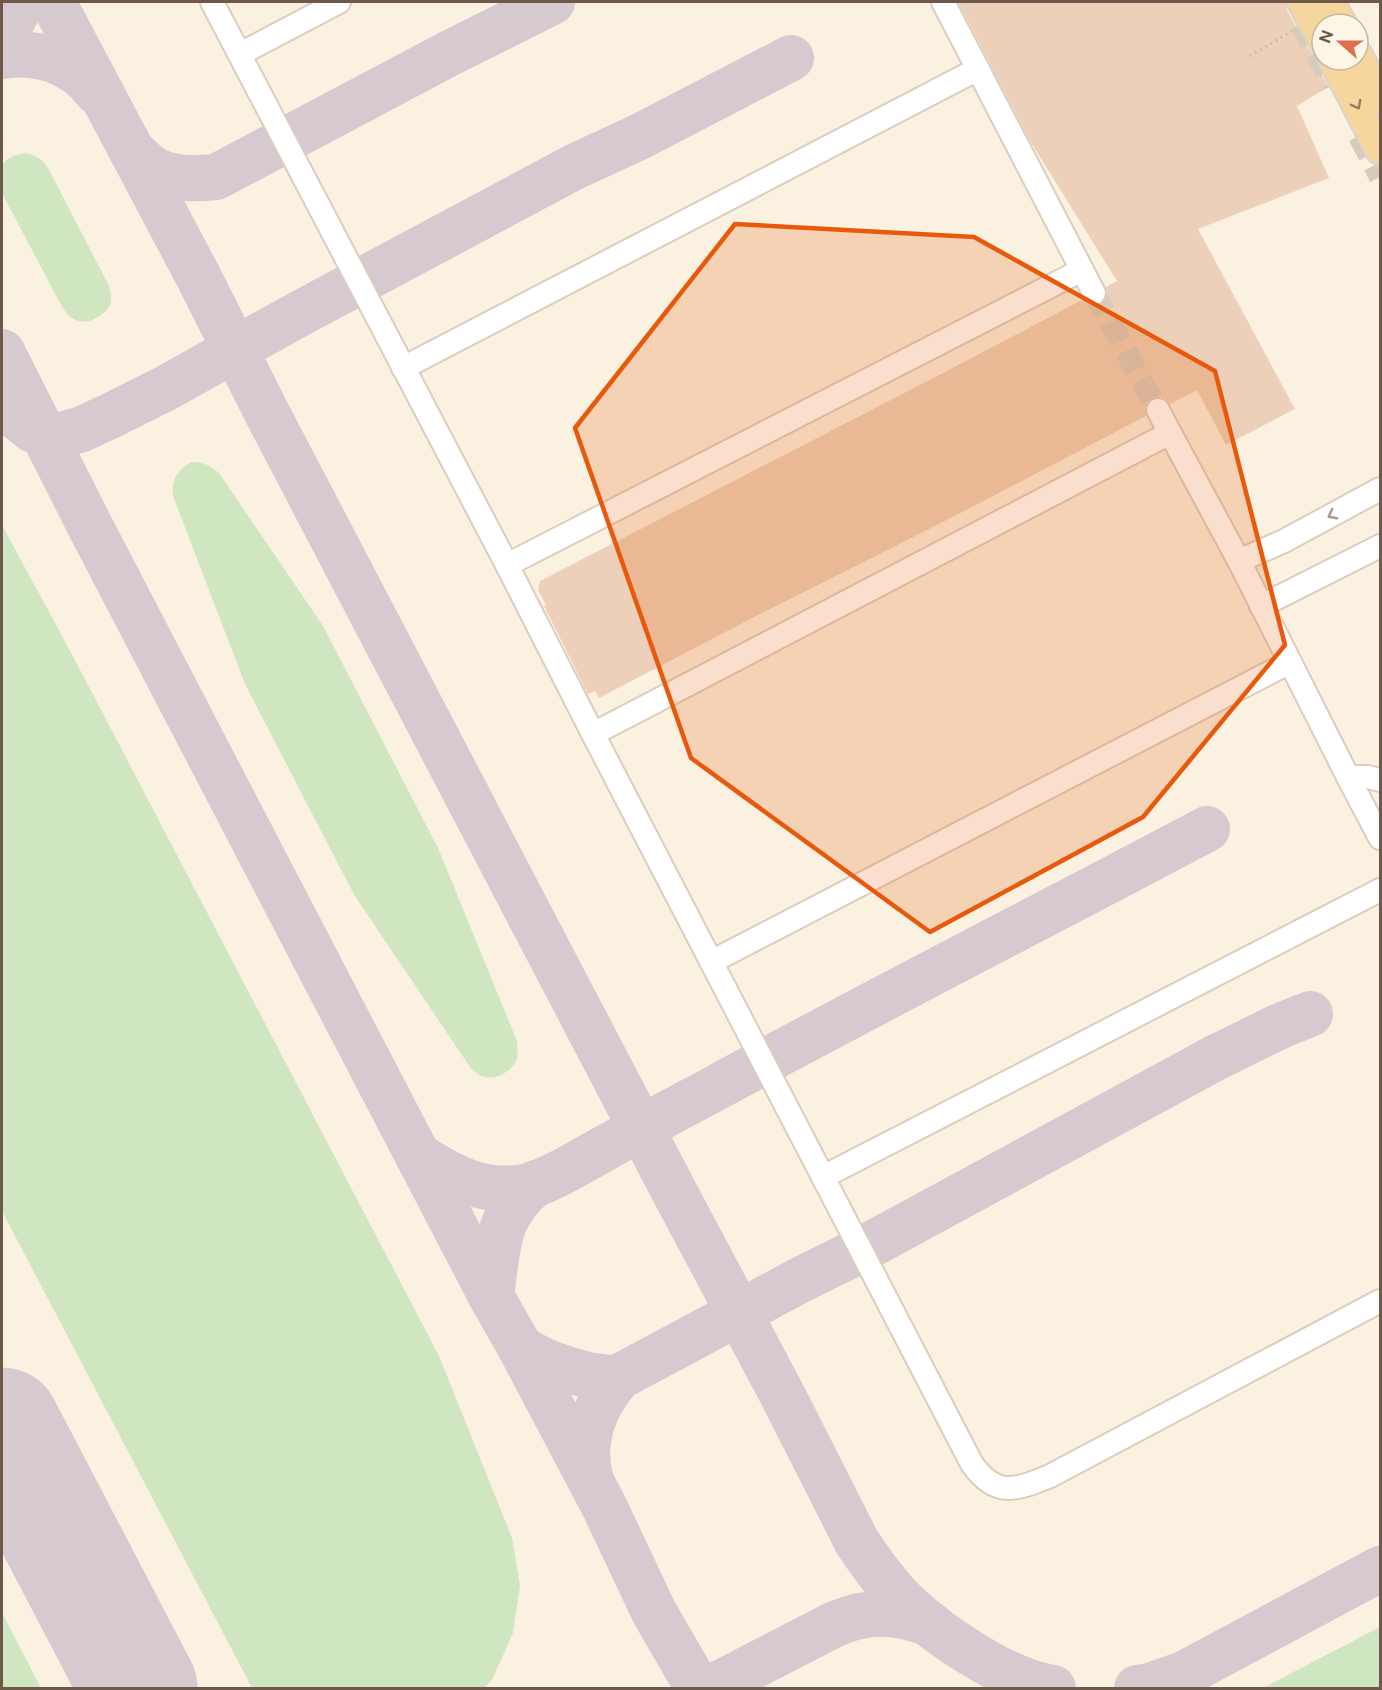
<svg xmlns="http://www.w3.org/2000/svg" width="1382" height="1690" font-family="'Public Sans',sans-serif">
  <rect width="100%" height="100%" fill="#faf1e0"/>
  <g fill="#cfe6c0">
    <path d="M 27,153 C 37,156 42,159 48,168 L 108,284 C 115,302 111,310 94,319 C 88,322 82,323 76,320 C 68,317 64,310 60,303 L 2,193 L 2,166 C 7,157 16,154 27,153 Z"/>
    <path d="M 191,462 C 203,462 210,465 219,473 L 323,626 L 438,848 L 517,1041 C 517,1048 519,1055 516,1061 C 514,1066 510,1069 506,1072 C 493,1081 480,1079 470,1067 L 355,896 L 348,883 L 245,684 L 173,496 C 172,479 176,471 191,462 Z"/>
    <polygon points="2,525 76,662 439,1356 512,1538 520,1586 513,1633 492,1680 484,1688 252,1688 2,1211"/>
    <polygon points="2,1613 41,1688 2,1688"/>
    <polygon points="1380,1627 1380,1688 1263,1688"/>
  </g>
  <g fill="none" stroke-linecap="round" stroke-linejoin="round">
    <g stroke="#d6c9d0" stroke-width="46">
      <path d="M 53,2 L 197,274 L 268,415 L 675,1193 L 783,1396 L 857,1542 C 869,1560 881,1577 896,1594 C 930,1630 1004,1681 1053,1688"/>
      <polyline points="2,39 16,14 20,2"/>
      <path d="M 2,56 C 38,50 74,62 97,92"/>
      <path d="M 132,151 C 138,156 143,162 150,167 C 168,180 195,179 216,177 L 448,54 L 552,2"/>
      <polyline points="2,352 91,528 491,1296 520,1347 605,1508 654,1612 698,1688"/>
      <polyline points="19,419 33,430 44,434 62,435 82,429 110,416 166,388 299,314 574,167 639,137 791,58"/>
      <path d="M 419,1156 C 453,1178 483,1194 525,1187 C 548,1182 578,1163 598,1152 C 635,1131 672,1111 710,1091 C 874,1002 1041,917 1207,829"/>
      <path d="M 491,1296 C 498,1249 495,1215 536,1183"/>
      <path d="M 520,1347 C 542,1363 592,1381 619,1377 L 804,1278 L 861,1250 L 1215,1058 L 1280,1026 L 1310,1014"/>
      <path d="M 591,1481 C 580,1442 593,1407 619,1377"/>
      <path d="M 711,1688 L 835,1624 C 869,1610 895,1611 930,1624"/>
      <polyline points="1137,1688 1150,1686 1184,1674 1380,1569"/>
    </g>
    <polyline stroke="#d6c9d0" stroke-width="117" points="2,1426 139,1688"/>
  </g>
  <polygon fill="#edd0ba" points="958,2 1286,2 1287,10 1307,47 1313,53 1318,54 1317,60 1318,67 1328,87 1297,106 1329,178 1198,229 1295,409 1226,445 1197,390 1170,404 1165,398 1159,397 1152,398 1146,403 1145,410 1146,416 947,520 758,615 599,698 595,691 588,694 544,606 546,605 538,590 540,581 941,374 1082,300 1087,305 1093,306 1100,305 1106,300 1107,293 1106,287 1117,281 1030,141"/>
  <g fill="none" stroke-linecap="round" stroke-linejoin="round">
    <g stroke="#d7cbba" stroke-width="22" stroke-dasharray="22 11" stroke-linecap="butt">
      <polyline points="1301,24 1333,85"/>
      <polyline points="1359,136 1380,177"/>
      <polyline points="1094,293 1158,410"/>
    </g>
    <defs>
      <g id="minor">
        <path d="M 212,2 L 507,565 L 593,734 L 972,1464 C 996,1498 1016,1490 1050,1476 L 1380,1301"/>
        <polyline points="240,54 339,2"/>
        <polyline points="1082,270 1094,293"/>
        <polyline points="403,368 978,69"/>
        <polyline points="1158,410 1170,433"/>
        <polyline points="1239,561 1284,541 1380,489"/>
        <polyline points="507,565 1082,270 943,2"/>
        <polyline points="1261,606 1380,546"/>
        <polyline points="593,734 1170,433 1239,561 1348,777 1380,838"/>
        <polyline points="1348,777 1368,777 1380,780"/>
        <polyline points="711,962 1290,662"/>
        <polyline points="823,1177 1380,890"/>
      </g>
      <g id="major">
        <polyline points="1302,2 1322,39"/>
        <polyline points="1330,2 1342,24"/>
        <polyline points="1358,55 1380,98"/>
        <polyline points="1333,60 1380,150"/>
      </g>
    </defs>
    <use href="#minor" stroke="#ddcdbd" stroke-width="26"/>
    <use href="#major" stroke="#d9d4d0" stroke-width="32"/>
    <polyline stroke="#d1b39e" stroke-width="3" stroke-dasharray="1.5 4.5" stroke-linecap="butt" points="1250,56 1292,31"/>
    <use href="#minor" stroke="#fff" stroke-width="22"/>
    <use href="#major" stroke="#f5d69d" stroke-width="28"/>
  </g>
  <defs><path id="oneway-chevron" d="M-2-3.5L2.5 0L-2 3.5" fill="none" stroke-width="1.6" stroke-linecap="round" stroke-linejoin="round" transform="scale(1.5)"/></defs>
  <use stroke="#967e63" href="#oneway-chevron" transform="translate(1357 105) rotate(62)"/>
  <use stroke="#a89b92" href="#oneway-chevron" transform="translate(1332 515) rotate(152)"/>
  <path fill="#e8590c" fill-opacity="0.2" stroke="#e8590c" stroke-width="4.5" stroke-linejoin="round" d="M 735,224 L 974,237 L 1215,371 L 1285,645 L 1143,817 L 930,932 L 691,758 L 575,428 Z"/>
  <rect width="1382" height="1690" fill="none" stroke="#6e584a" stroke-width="6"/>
  <g transform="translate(1340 42) rotate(291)"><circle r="28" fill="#fdf5e6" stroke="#c4b6a8" stroke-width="1.5"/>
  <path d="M0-4.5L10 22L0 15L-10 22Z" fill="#dc714d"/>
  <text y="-9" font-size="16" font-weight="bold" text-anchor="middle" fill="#6e584a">N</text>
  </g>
</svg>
